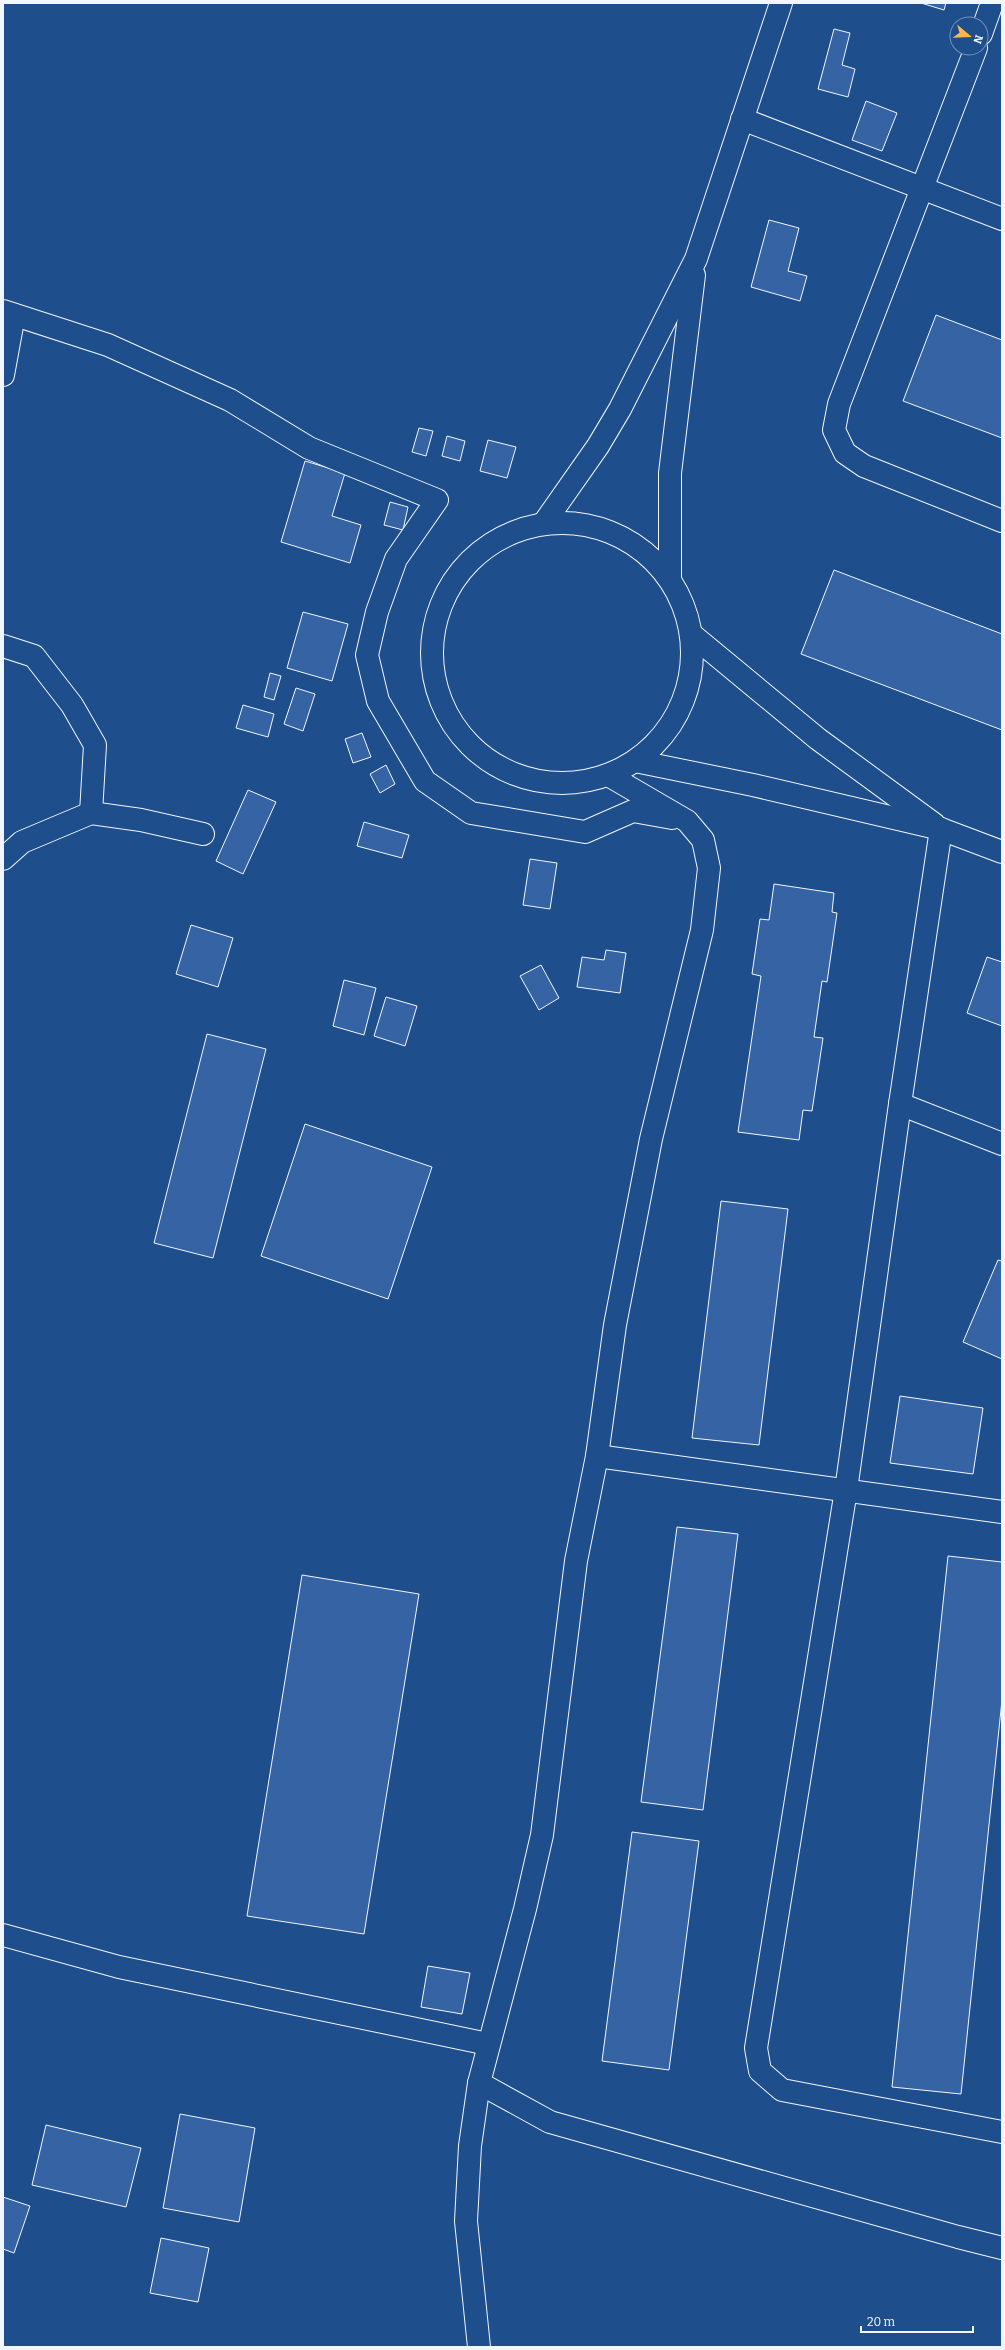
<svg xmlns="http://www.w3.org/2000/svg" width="1005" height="2350" font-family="Bitter,serif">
  <rect width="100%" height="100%" fill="#1f4e8c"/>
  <g fill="#3563a3" stroke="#f2f6ff">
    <polygon points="921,3 946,3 944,10"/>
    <polygon points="834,29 850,33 842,65 855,69 848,97 818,89"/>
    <polygon points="866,101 897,113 882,151 852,140"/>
    <polygon points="769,220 799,228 788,271 807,276 800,301 751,287"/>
    <polygon points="936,315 1002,340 1002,438 903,401"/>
    <polygon points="419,428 433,431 426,456 412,452"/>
    <polygon points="447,436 465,441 460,461 442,456"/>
    <polygon points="488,440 516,447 507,478 480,471"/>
    <polygon points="305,461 345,473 332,516 361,525 350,563 281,542"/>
    <polygon points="390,502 408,507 403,530 384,525"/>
    <polygon points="834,570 1002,634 1002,730 801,654"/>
    <polygon points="303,612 348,624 332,681 287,668"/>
    <polygon points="270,673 281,676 274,700 264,697"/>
    <polygon points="296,688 315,694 303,731 284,724"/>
    <polygon points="243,705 274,714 268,737 236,728"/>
    <polygon points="362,733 371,757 353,763 345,739"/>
    <polygon points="386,765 395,784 380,793 370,774"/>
    <polygon points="248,790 276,802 243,874 216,861"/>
    <polygon points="364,822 409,835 402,858 357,846"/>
    <polygon points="530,859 557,863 550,909 523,905"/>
    <polygon points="774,884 834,893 832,912 837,913 827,982 822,981 814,1037 823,1038 812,1111 803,1110 799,1140 738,1132 761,976 752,974 760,919 769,920"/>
    <polygon points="191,925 233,938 218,987 176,974"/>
    <polygon points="606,950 626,953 620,993 577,987 582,957 604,960"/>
    <polygon points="987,957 1002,962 1002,1026 967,1013"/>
    <polygon points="541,965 559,998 539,1010 520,976"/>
    <polygon points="344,980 376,988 364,1035 333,1026"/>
    <polygon points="386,997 417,1006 405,1046 374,1036"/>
    <polygon points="207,1034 266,1049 213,1258 154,1243"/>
    <polygon points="305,1124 432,1167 388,1299 261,1256"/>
    <polygon points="721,1201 788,1209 759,1445 692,1438"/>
    <polygon points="998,1260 1002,1261 1002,1359 963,1342"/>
    <polygon points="900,1396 983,1408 973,1474 890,1463"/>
    <polygon points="677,1527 738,1534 703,1810 641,1802"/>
    <polygon points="948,1556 1002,1562 1002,1700 961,2094 892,2087"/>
    <polygon points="302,1575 419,1594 364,1934 247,1916"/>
    <polygon points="632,1832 699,1841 669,2070 602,2061"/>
    <polygon points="428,1966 470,1973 462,2014 421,2007"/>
    <polygon points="180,2114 255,2128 239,2222 163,2208"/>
    <polygon points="46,2125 141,2148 126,2207 32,2185"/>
    <polygon points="3,2197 30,2206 14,2253 3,2249"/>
    <polygon points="161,2238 209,2248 198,2302 150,2293"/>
  </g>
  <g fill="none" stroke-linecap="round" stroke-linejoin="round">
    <defs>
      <g id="minor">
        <polyline points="981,34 992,3"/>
        <polyline points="976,48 839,404 834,430 845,453 864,466 1002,521"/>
        <polyline points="742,119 1002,219"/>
        <polyline points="3,311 108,345 230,400 309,448 437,500 396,559 377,612 367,655 378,701 425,781 471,813 585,832 633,811 672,818"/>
        <polyline points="3,375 14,315"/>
        <polyline points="3,646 34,656 72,705 95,745 91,813"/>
        <polyline points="941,829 900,1104 846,1490 756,2048 760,2071 782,2090 1002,2132"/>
        <polyline points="3,859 22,842 91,813 141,820 203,834"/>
        <polyline points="900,1104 1002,1144"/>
        <polyline points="597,1456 1002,1512"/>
        <polyline points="3,1935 119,1967 488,2044"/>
        <polyline points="479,2083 550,2122 958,2237 1002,2248"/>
        <polyline points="479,2347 466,2221 470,2146 479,2083 525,1909 542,1835 576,1561 597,1456 615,1325 651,1139 702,930 709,868 703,840 687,821 608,775"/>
      </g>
      <g id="major">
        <polyline points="544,523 598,446 620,409 696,259 781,3"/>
        <circle cx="562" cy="653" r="130"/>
        <polyline points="670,580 670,473 694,275"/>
        <polyline points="691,634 818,739 934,824"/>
        <polyline points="635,761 753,785 941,829 1002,852"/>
      </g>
    </defs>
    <use href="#minor" stroke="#f2f6ff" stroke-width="24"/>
    <use href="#major" stroke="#f2f6ff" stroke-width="24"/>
    <use href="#minor" stroke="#1f4e8c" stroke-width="22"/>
    <use href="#major" stroke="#1f4e8c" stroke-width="22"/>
  </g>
  <rect width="1005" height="2350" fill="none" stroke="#f2f6ff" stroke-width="8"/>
  <g transform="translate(969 36) rotate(109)"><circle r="19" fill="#1f4e8c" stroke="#7391ba"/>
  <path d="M0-3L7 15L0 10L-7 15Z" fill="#ffb74d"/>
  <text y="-6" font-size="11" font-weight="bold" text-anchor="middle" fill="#f2f6ff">N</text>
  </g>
  <path d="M861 2326v6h112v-6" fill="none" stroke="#f2f6ff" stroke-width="2"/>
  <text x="867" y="2326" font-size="12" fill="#f2f6ff" stroke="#1f4e8c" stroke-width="3" paint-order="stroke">20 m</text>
</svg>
